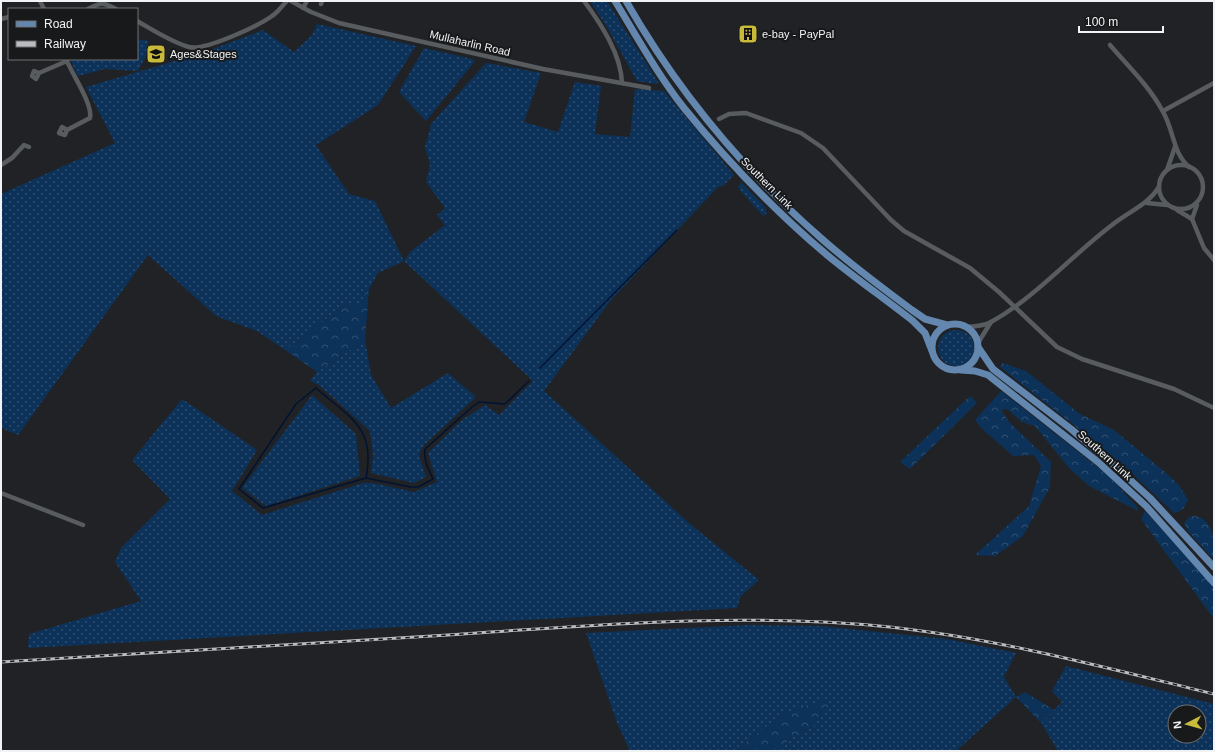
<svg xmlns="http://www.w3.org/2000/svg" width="1215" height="752" font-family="Arial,sans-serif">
  <defs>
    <pattern id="grass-dots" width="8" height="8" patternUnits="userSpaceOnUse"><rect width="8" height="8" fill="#0c325a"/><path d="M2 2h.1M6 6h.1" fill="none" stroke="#305072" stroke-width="1.8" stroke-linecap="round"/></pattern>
    <pattern id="forest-crowns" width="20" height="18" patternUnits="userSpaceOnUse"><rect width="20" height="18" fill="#0c325a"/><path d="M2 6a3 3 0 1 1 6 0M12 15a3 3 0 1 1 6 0" fill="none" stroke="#305072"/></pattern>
  </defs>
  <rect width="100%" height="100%" fill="#202225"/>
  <g fill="url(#grass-dots)" fill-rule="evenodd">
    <polygon points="590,1 607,1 658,82 657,84 637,81 607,27"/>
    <polygon points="317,24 416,46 378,105 316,145 349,194 375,201 404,261 410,252 445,225 437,215 445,208 426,182 430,165 425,147 431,124 486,63 541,73 524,122 558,132 575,82 601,86 595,134 630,137 635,89 664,91 734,175 724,185 718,187 611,300 544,391 689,523 759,580 741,596 737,608 28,648 29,634 141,601 115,562 121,548 170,499 132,460 182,399 257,450 232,491 262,515 363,483 373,483 414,492 437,482 428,453 462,420 485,405 499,415 533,381 404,261 378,273 359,308 348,302 285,350 257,331 216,316 148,255 18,435 1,428 1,194 115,143 86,87 202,53 263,30 294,52 312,35"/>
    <polygon points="137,39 149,41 147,46 150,48 138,71 105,69 78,76 70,59 137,59"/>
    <polygon points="424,48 472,59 475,61 426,121 399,92"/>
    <polygon points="741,182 765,207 767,213 763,216 738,188"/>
    <circle cx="956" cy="348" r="18"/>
    <polygon points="365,340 371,375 391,408 448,373 476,397 423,446 419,455 426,477 414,483 371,473 373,455 370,431 319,385 310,381 317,372"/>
    <polygon points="312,395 356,434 360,476 266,506 242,488"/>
    <polygon points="748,625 820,626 947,639 1016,653 1004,677 1016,697 956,751 780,751 791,737 814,726 783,714 734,751 630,751 617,723 586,633"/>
    <path d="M 1066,666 L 1214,704 L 1214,751 L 1058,751 L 1041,723 L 1062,702 L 1052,691 ZM 1175,712 L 1199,712 L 1199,736 L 1175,736 Z"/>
  </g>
  <g fill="url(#forest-crowns)">
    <polygon points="369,289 365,340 317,372 285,350 348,302 359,307"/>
    <path d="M 1002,363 L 1026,371 L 1080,414 L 1114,430 L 1165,472 L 1179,485 L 1188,500 C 1185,507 1182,512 1174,513 L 1120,462 L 1106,453 L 1074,425 L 1000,367 Z"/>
    <polygon points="1001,391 1110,477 1138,508 1138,511 1089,486 1069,468 1035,426 1022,422 1007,409 1001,410 1010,423 1051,462 1050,487 1023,536 995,556 975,555 1029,506 1041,466 1034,455 1013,456 981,428 975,420"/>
    <polygon points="970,396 977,403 910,469 900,462"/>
    <polygon points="1145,511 1214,587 1214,619 1141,519"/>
    <path d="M 1193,516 C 1215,517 1214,544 1214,560 L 1188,531 L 1184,523 L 1189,517 Z"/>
    <polygon points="1025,692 1054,710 1041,723 1016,697"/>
    <polygon points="825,699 830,704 814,726 791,737 780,751 734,751 783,714"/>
  </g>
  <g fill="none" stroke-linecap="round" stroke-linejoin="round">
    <g stroke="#001332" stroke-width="1.5">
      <polyline points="540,368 677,230"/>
      <path d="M 366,478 C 376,427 350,418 316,388 L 296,404 L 239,489 L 263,508 L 366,478 L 411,487 L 418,487 L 433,479 C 429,470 423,459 425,449 L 472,407 L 479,402 L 505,404 L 529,381"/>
    </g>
    <g stroke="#595c5f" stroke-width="4.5">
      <polyline points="40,1 44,9"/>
      <polyline points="291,1 311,12 339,23 543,69 649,88"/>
      <path d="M 584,1 C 601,24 621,54 622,83"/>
      <polyline points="321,4 322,1"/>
      <polyline points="303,8 307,1"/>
      <path d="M 88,9 C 102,2 102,2 116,9"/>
      <polyline points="1,19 9,17"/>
      <path d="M 137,21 C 153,30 171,42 189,47 C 205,51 258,26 272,16 C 277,13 282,6 287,1"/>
      <path d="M 1110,45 C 1128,66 1149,86 1162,110 C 1174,129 1172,152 1189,167"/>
      <path d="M 66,59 C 72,74 93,104 90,118 L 67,130 L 65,135 L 59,133 L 62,127 L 67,130"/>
      <polyline points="39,73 36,79 32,76 34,71 39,73 67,61"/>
      <polyline points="1163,111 1214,83"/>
      <polyline points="719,119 729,114 746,113 801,133 823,148 891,220 904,231 970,268 999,292 1057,347 1082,359 1174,389 1214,408"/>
      <circle cx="1181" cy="187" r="22"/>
      <polyline points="1,165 12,158 24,145 29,147"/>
      <polyline points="1167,170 1175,147"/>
      <polyline points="1147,203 1167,205"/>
      <polyline points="1177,210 1192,219 1197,205"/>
      <polyline points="1192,219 1204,248 1214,260"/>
      <path d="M 968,327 C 976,326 984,326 991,322 C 1036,297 1071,256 1112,225 C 1129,211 1147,206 1159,187"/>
      <polyline points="978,343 991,322"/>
      <polyline points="1,493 83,525"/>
    </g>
    <g stroke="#6487af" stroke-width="7">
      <path d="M 615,1 C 637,37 658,75 684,108 C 727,161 775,211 827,255 C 855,278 885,299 913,321 L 925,333 L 932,351"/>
      <path d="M 626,1 C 677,90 744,171 822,239 C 850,264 881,287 912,310 L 925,319 L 947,325"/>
      <circle cx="955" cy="347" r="23"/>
      <polyline points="978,347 993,369 1071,429 1115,466 1150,498 1214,567"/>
      <polyline points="961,370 975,371 988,375 1098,462 1146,506 1214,583"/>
    </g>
    <defs>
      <path id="rail" d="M 1,662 C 150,652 299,645 448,635 C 595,625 742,612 890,627 C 1000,639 1107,668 1214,694"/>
    </defs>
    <use href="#rail" stroke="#babcbf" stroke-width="3"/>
    <use href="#rail" stroke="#17191b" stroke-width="1.5" stroke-dasharray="4.5" stroke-linecap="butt"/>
  </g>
  <defs>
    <symbol id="building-square" viewBox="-11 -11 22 22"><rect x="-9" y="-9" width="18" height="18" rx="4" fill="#c8bb3b" stroke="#17191b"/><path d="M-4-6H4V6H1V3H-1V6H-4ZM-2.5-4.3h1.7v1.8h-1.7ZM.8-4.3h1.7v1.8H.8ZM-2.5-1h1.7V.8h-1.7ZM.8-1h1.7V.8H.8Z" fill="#111"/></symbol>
    <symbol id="school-square" viewBox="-11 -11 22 22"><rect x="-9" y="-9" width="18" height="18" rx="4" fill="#c8bb3b" stroke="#17191b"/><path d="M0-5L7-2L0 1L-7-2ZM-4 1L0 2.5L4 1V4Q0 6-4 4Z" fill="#111"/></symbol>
  </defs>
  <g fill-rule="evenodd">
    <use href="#building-square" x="737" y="23" width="22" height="22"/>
    <use href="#school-square" x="145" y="43" width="22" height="22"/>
  </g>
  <g text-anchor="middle" stroke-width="4" stroke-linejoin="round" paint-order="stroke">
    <g font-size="11" fill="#f1f3f5" stroke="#17191b" text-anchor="start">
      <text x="762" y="38">e-bay - PayPal</text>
      <text x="170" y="58">Ages&amp;Stages</text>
    </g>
    <g font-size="11" fill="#f1f3f5" stroke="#17191b">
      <text transform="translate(470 43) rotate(13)" y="4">Mullaharlin Road</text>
      <text transform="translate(767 183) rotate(45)" y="4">Southern Link</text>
      <text transform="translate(1105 455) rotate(42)" y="4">Southern Link</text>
    </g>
  </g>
  <rect width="1215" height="752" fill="none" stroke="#f1f3f5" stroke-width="4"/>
  <rect x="8" y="8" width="130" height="52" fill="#17191b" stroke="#6e7072"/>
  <rect x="16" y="21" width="20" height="6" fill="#6487af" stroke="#6e7072"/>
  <text x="44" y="28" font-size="12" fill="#f1f3f5">Road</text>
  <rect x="16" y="41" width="20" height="6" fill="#babcbf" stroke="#6e7072"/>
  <text x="44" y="48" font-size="12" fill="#f1f3f5">Railway</text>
  <g transform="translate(1187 724) rotate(264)"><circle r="19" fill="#17191b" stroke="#6e7072"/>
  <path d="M0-3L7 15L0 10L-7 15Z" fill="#c8bb3b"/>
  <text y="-6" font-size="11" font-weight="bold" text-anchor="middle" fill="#f1f3f5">N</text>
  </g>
  <path d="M1079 26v6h84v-6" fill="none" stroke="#f1f3f5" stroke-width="2"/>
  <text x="1085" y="26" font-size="12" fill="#f1f3f5" stroke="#17191b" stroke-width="3" paint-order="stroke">100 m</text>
</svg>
